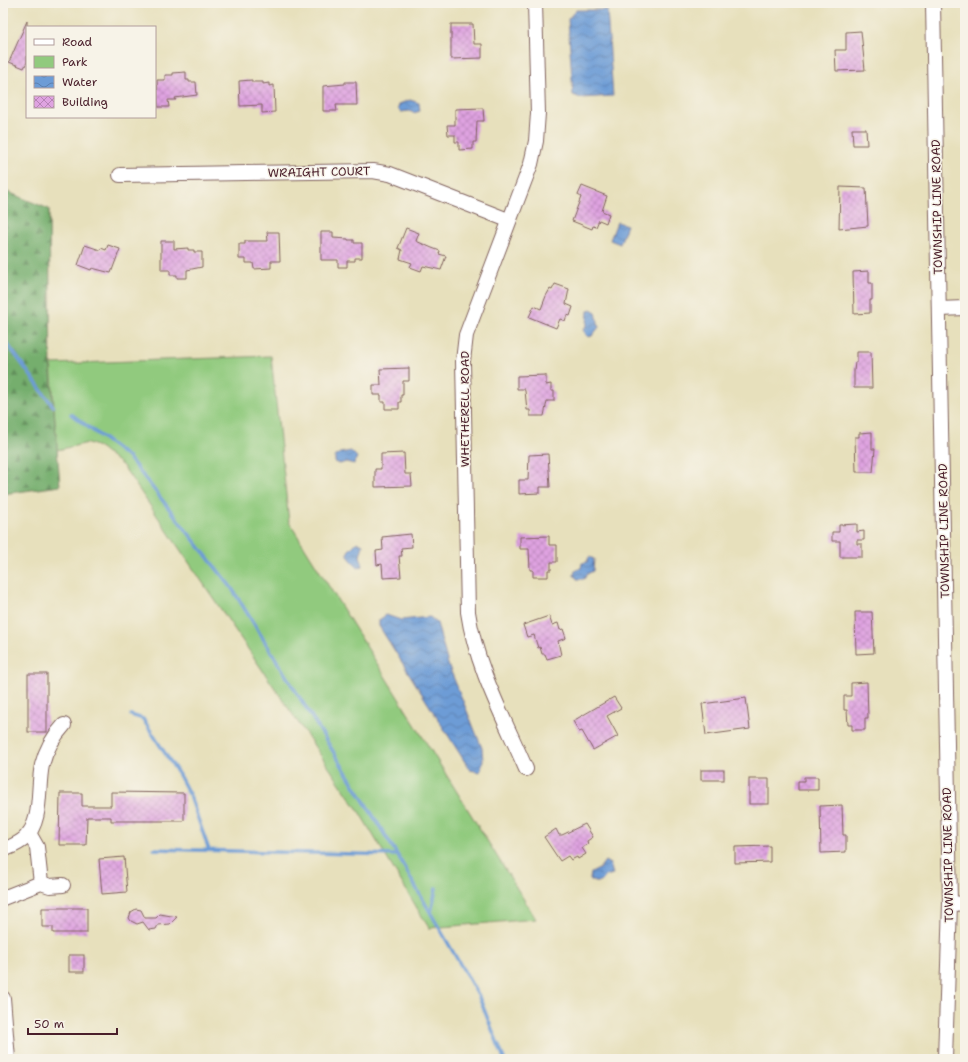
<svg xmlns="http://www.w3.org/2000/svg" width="968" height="1062" font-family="'Shantell Sans',sans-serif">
  <defs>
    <pattern id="forest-firs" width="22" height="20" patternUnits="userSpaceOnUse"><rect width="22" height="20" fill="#74ae6d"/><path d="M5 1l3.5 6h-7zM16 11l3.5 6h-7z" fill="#618d5a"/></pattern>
    <pattern id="water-waves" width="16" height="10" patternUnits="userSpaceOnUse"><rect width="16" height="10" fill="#6d9cd6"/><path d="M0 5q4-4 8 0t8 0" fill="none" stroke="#5c7fae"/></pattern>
    <pattern id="building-cross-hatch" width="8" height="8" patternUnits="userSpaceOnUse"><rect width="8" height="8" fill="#dfa3e1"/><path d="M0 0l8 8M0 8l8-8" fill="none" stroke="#b784b7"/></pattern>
  </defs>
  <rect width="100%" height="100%" fill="#f7f3e8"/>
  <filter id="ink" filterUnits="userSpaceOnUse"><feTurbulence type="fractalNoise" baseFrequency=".025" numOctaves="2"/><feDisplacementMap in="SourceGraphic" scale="8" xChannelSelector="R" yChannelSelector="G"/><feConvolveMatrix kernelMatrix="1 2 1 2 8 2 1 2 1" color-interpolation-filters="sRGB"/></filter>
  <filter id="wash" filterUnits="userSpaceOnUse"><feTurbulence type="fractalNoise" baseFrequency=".012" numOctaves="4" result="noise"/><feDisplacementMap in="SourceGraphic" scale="16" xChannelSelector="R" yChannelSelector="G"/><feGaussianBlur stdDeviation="0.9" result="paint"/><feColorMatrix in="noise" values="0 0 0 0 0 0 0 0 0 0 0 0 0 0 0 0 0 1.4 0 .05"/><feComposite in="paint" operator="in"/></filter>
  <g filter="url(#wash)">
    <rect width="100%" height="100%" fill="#e7e0bc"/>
    <polygon fill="#91ca7e" stroke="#6e7454" points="271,356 289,522 536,919 429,928 358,810 123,466 101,448 88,443 57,450 51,364"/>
    <polygon fill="url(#forest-firs)" stroke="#5f664c" points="3,190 49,209 51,372 60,486 3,494"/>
    <g fill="url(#water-waves)" stroke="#5c5e80">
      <polygon points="576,10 607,10 613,96 581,98 573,95 568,19"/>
      <polygon points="410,100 419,103 420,111 414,113 409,111 401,112 398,109 399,104"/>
      <polygon points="617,222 627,225 620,244 610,240"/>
      <polygon points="591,309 596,312 599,327 592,336 588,337 583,330 587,325 588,311"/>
      <polygon points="351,451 357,457 354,464 346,462 340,464 335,462 335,456 340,453"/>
      <polygon points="357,542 363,545 360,556 363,566 358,568 348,556 348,551"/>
      <polygon points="589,557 594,559 593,571 587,574 584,579 577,579 574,575 575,571 581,568 582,563 587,562"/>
      <polygon points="386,615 401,620 430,617 437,623 448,664 482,748 483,761 480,772 470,770 379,626 379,620"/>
      <polygon points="605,861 610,864 613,874 606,876 601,882 594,882 590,879 591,873 599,869"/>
    </g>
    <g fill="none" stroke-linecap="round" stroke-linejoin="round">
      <g stroke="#6d9cd6" stroke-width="3.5">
        <polyline points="3,338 53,406"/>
        <polyline points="71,414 129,458 231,587 395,851 479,997 504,1059"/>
        <polyline points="131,715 143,719 179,775 190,796 209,850"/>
        <polyline points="154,849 397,855"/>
        <polyline points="431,913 436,888"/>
      </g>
    </g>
    <g id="blocks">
      <g fill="url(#building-cross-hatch)">
        <polygon points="27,21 27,62 24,68 9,62"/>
        <polygon points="451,24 473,24 474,44 482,44 482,58 451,59"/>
        <polygon points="861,31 865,70 836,71 835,50 846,50 846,32"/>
        <polygon points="186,72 186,80 189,80 189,82 196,82 197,95 175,98 176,100 168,100 169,107 158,107 157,80 165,80 165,75 173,75 173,73"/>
        <polygon points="252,80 252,82 263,82 263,84 269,83 269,86 274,85 275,112 262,113 262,105 240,106 239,81"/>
        <polygon points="345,82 356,82 357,105 336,105 337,111 323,111 323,86 345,84"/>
        <polygon points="483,108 484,121 477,121 476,142 473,142 473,149 459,150 459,142 455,142 455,135 448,135 447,125 455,125 455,109"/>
        <polygon points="852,129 866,129 867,145 853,145"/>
        <polygon points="582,186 607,196 602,211 609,214 606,223 599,220 596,227 593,226 592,229 572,221 581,197 578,195"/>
        <polygon points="840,187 866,188 868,226 839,229"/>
        <polygon points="406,228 419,233 416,241 432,248 440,251 439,254 446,256 441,270 423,266 421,271 410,267 412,263 400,259 402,250 398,248"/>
        <polygon points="267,232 279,232 280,261 271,261 271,268 254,269 253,263 246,263 246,259 239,259 239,244 245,244 245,241 268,241"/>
        <polygon points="321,232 333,232 333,238 348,239 348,240 354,240 354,243 362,243 362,258 355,258 355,261 347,261 347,267 338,267 338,260 321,260"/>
        <polygon points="161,241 174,241 174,249 188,248 188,250 194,250 194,252 202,252 202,267 187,270 187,278 177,278 177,275 170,275 170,270 161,270"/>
        <polygon points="85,245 100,250 101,248 106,250 108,245 120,249 111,273 92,268 91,270 78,265"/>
        <polygon points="869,271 869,283 872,283 872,300 870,300 870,313 854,314 853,272"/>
        <polygon points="555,284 569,289 566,304 573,307 570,316 567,315 565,321 560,319 556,328 529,317 534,306 541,309 546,296 550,289 552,290"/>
        <polygon points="857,352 871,352 872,388 854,388 854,371 855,362 857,362"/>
        <polygon points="409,368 409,381 403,381 403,395 401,395 401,402 399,402 399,409 385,409 385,402 381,402 381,395 373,395 373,385 381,385 380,369"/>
        <polygon points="546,375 546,385 551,384 551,391 554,391 554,401 547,401 544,416 530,416 530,410 527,410 525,391 524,389 517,389 517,376"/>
        <polygon points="872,432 872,449 875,449 873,472 856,472 855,437 859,437 859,433"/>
        <polygon points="404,453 405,474 411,474 412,486 375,487 375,469 381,469 381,454"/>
        <polygon points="548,454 550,487 540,487 540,493 519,494 519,480 528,480 529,455"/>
        <polygon points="857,524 857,532 864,531 864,540 857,540 857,544 862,544 862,557 840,557 840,541 832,541 832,532 839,532 839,525"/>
        <polygon points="411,534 412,547 401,548 402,556 399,556 401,577 383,578 382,564 377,565 376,551 383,550 382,537"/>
        <polygon points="549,536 549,545 557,545 557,562 551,562 551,570 548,570 548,577 533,577 533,570 530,570 529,549 520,549 520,537"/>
        <polygon points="855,612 872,612 874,653 856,654"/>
        <polygon points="549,616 552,625 558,623 560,630 563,629 566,638 558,641 561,655 547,659 545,654 542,654 540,647 538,648 534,635 527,637 523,625"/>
        <rect x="28" y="674" width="19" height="58"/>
        <polygon points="867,682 868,718 865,718 865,730 852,730 852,725 848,725 847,710 844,710 844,696 851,696 851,683"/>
        <polygon points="614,697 621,708 607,716 618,736 593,750 582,731 579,732 573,721"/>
        <polygon points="746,698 750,729 706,735 702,704"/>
        <rect x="701" y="770" width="23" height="10"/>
        <polygon points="804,777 818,777 818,790 798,790 798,781 804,781"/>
        <rect x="749" y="779" width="20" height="25"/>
        <polygon points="111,792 184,793 184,821 111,821 111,817 87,817 86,845 59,845 60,793 82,793 82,806 111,806"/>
        <polygon points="842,805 843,835 846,835 846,852 821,853 820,806"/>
        <polygon points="585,824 593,837 587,841 588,844 582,848 586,854 578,859 577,857 571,860 568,856 560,861 544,837 556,829 559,835 562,835"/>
        <polygon points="770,846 770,862 735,863 735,847"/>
        <polygon points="124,857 127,892 102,894 99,859"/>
        <polygon points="42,908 87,908 87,933 53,933 53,927 42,927"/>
        <polygon points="136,909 141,910 145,918 156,918 160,914 177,917 170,924 158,925 156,929 149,930 143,922 137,924 131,921 129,918 131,912"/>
        <rect x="69" y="955" width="15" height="17"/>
      </g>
    </g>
  </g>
  <g filter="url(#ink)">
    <use href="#blocks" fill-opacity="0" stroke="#81635e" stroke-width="1"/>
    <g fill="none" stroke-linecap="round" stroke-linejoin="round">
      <defs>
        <g id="minor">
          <polyline points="933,3 950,903 945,1059"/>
          <polyline points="120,175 373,171 390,174 508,220"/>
          <polyline points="939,309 965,308"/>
          <path d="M 526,769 C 504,718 476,667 468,612 L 463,361 L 466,335 L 531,164 L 536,141 L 538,113 L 535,3"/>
          <polyline points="29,833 37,847 41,883"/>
          <path d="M 3,850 C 10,847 19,844 25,838 C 43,820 37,789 42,765 C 46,749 53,737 64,725"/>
          <polyline points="3,898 41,883 50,886 63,885"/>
          <polyline points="950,903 965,904"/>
          <polyline points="3,998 8,1059"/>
        </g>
      </defs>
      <use href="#minor" stroke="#81635e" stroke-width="16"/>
      <use href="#minor" stroke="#fff" stroke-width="14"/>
    </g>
  </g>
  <g text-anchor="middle" stroke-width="3" stroke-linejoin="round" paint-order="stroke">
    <g font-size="12" fill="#4a1f2b" stroke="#f7f3e8">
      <text transform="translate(319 172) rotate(-1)" y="4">WRAIGHT COURT</text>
      <text transform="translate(937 207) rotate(-91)" y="4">TOWNSHIP LINE ROAD</text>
      <text transform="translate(465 409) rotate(-90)" y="4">WHETHERELL ROAD</text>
      <text transform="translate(944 531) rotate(-91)" y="4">TOWNSHIP LINE ROAD</text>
      <text transform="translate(948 855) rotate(-91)" y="4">TOWNSHIP LINE ROAD</text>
    </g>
  </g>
  <rect width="968" height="1062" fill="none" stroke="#f7f3e8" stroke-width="16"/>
  <rect x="26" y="26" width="130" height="92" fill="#f7f3e8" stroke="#b29e9c"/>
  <rect x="34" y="39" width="20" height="6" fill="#ffffff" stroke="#b29e9c"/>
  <text x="62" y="46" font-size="12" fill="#4a1f2b">Road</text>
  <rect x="34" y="56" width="20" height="12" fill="#91ca7e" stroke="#b29e9c"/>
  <text x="62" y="66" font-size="12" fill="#4a1f2b">Park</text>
  <rect x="34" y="76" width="20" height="12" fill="url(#water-waves)" stroke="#b29e9c"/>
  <text x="62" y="86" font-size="12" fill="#4a1f2b">Water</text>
  <rect x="34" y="96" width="20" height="12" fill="url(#building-cross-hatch)" stroke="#b29e9c"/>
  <text x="62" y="106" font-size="12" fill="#4a1f2b">Building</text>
  <path d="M28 1028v6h89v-6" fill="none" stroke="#4a1f2b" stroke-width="2"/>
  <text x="34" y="1028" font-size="12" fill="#4a1f2b" stroke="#f7f3e8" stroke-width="3" paint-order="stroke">50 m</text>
</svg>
